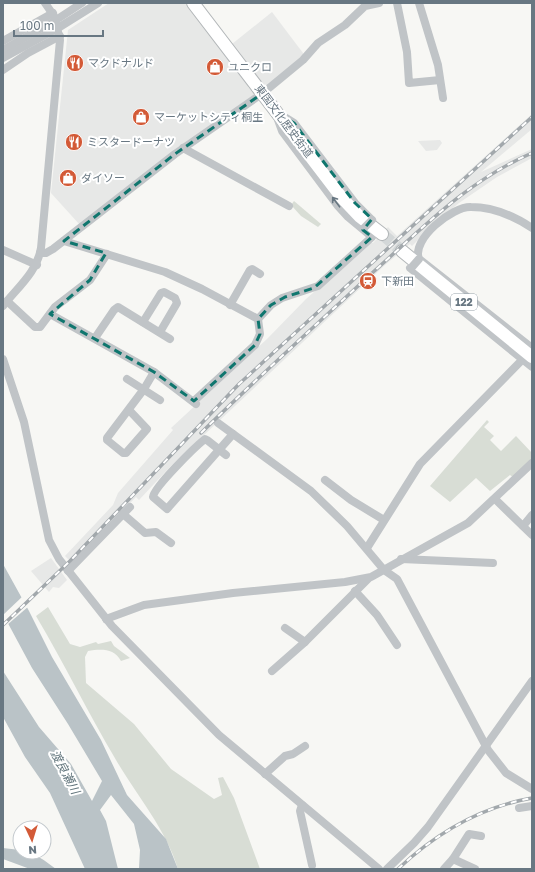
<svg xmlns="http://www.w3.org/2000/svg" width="535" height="872" font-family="'Golos Text','Noto Sans JP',sans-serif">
  <rect width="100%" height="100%" fill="#f7f7f4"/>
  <g fill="#e7e8e7">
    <polygon points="109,3 185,3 214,41 216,39 250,85 248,87 255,95 80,225 51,193 68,30"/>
    <polygon points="272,12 303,53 304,56 266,87 264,87 232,44"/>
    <polygon points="532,114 532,129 481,172 532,149 532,158 497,177 459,203 438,220 412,246 410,244 385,265 171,466 139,500 136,497 72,563 65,556 113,505 118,493 173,430 171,428 267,339 306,299 370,243 373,243 388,227 397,236"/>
    <polygon points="440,140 442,143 437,150 426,151 418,141"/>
    <polygon points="51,558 67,580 59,588 53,587 49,592 31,571"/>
  </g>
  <g fill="#d8ddd5">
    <polygon points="294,201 321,224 318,227 301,216 291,205"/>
    <polygon points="487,420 489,422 484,427 494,436 490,440 501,451 516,436 532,453 532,461 514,478 510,475 490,491 476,478 450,502 430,486"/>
    <path d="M 48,607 L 70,644 L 80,647 L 96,642 L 98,644 L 111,641 L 114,646 L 130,658 L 121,661 C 114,648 101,649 88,651 L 85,657 L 86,683 L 134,724 L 171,769 L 214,799 L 222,795 L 218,778 L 223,777 L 234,798 L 260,869 L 178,869 C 166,829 137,796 116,760 C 88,713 64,663 36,616 Z"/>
  </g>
  <g fill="#bac3c7">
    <polygon points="3,564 29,611 52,657 101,740 127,795 166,839 178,869 139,869 140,850 134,824 111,795 100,810 106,821 118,869 85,869 50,793 25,757 3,717 3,671 39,727 71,764 92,801 102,781 68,724 32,668 3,614"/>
    <path d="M 3,848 L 20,850 L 20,852 C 35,852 45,861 56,869 L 30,869 L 3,859 Z"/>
  </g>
  <polygon fill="#f7f7f4" points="23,596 29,606 7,625 3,615"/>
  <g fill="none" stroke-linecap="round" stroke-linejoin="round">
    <polyline stroke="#d3d7d8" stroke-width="12" stroke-dasharray="12 6" stroke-linecap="butt" points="382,234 402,251"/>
    <defs>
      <g id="highway">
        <polyline points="193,3 342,198 360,217 382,234"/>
        <polyline points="402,251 532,357"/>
      </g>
    </defs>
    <use href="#highway" stroke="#b3b7b9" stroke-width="14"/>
    <g stroke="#c0c4c7" stroke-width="8">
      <polyline points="397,3 407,52 409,83 440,80"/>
      <polyline points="419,3 438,65 443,98"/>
      <polyline points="3,41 53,13"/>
      <polyline points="3,50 56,20 82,3"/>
      <polyline points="3,58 58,28 98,3"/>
      <polyline points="3,70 28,53 60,36"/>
      <polyline points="183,148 289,206"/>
      <path d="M 532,228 C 514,216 493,207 471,207 C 453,206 411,239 419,259 L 532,348"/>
      <polyline points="64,241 165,272 202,289 258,319 260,334 255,345 194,401"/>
      <polyline points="3,250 37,265"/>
      <polyline points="40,253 46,253 53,249 175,154 263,93 303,60 318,43 345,25 365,6 379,3"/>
      <polyline points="412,267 410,268 532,367"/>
      <polyline points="7,301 35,327 40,327 55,307 90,280 107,254"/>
      <polyline points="230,305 250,270 252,269 260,274"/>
      <path d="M 3,306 C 18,287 37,272 41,248 L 60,40 L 54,16 L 45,3"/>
      <polyline points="50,314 154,372 196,404"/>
      <polyline points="258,319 271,305 282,298 318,286 372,237 348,217 338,206 282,131 278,120 278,113 294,123 355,203 372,220"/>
      <polyline points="143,322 161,293 164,292 175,298 177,303 160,332"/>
      <polyline points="95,338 114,310 118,307 170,339"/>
      <polyline points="3,359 24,422 49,540 59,559 112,626 219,735 379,869"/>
      <polyline points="127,379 160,400"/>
      <polyline points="129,410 147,429 126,453 123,453 107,440 107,438 144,389 154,372"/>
      <polyline points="218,423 311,491 347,526 384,570 397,579 488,750 506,773 532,789"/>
      <path d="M 226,455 L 207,440 L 205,439 C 195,447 154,487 153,497 L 167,509 L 233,434"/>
      <polyline points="325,480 351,500 384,520"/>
      <polyline points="495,499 532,535"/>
      <polyline points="123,514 145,533 156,532 171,543"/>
      <polyline points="523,526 532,515"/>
      <polyline points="367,548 420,464 522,360"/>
      <polyline points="401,559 493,563"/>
      <polyline points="68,571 130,507"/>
      <polyline points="355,591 377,615 397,645"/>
      <polyline points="106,619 144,605 233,593 345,582 371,577 468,523 532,463"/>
      <polyline points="285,628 305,642"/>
      <polyline points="272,671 305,642 368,579"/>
      <polyline points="265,774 285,756 293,754 305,746"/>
      <polyline points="302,805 300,811 312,865"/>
      <polyline points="519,808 532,806"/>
      <polyline points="387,869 414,843 428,827 532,681"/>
      <polyline points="444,869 453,859"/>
      <polyline points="475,869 453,859 469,834 481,836"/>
    </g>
    <use href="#highway" stroke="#fff" stroke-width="12"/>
    <defs>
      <g id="rail">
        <path d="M 201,433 C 256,379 314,327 371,274 C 423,228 467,181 532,153"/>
        <polyline points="3,625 70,561 239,384 532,117"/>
        <path d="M 398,869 C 435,834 481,807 532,798"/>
      </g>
    </defs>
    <use href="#rail" stroke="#a2a8ac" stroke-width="3.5"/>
    <use href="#rail" stroke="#fff" stroke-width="2" stroke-dasharray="6" stroke-linecap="butt"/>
    <g stroke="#c0c4c7" stroke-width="8">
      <polyline points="364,228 372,220"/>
      <polyline points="412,267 419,259"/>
    </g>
  </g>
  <defs><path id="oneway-shaft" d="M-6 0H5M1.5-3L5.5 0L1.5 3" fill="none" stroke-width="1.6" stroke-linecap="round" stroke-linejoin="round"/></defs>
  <use stroke="#687782" href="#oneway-shaft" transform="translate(336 202) rotate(-127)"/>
  <path fill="none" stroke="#0f766e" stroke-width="3" stroke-dasharray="8 5" stroke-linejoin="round" d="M 263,93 L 278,113 L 294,123 L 355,203 L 372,219 L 363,230 L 372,237 L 314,288 L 285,297 L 271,305 L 258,319 L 260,334 L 255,345 L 194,401 L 154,372 L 50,314 L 90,280 L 106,253 L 64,241 L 175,154 Z"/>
  <defs>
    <symbol id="restaurant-disc" viewBox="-11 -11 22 22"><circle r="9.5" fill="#d35a37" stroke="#fff"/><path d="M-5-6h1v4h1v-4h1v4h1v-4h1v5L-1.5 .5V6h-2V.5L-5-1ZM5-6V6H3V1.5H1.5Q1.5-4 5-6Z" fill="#fff"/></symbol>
    <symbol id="shop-disc" viewBox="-11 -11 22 22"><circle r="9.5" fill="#d35a37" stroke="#fff"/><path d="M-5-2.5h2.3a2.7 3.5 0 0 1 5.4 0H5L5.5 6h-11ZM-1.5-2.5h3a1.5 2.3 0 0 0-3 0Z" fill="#fff"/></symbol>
    <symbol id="station-disc" viewBox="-11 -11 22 22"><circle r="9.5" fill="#d35a37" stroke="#fff"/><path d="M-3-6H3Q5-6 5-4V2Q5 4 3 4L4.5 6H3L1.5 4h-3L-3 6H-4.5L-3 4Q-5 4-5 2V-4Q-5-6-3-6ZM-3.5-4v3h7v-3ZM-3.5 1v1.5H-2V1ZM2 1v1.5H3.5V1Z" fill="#fff"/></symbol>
  </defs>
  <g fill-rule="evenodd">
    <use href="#restaurant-disc" x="65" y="53" width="20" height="20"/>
    <use href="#shop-disc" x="205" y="57" width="20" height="20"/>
    <use href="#shop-disc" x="131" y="107" width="20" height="20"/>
    <use href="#restaurant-disc" x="64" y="132" width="20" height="20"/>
    <use href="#shop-disc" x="58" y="168" width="20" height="20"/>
    <use href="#station-disc" x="358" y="271" width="20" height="20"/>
  </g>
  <g text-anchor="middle" stroke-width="4" stroke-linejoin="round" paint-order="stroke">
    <rect fill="#fff" stroke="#95a0a8" stroke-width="1" x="451" y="294" width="26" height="16" rx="3"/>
    <g font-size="10" font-weight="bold" fill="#687782">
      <text x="464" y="306">122</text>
    </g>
    <g font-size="11" fill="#687782" stroke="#fff" text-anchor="start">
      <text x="88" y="67">マクドナルド</text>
      <text x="228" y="71">ユニクロ</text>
      <text x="154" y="121">マーケットシティ桐生</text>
      <text x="87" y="146">ミスタードーナツ</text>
      <text x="81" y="182">ダイソー</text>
      <text x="381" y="285">下新田</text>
    </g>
    <g font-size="11" fill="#687782" stroke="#fff">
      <text transform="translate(284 121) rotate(53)" y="4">東国文化歴史街道</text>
    </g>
    <g font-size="12" font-style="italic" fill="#64777e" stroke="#fff">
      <text transform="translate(65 772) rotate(62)" y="4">渡良瀬川</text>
    </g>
  </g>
  <rect width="535" height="872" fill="none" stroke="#687782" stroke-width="8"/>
  <g transform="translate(32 840) rotate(176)"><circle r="19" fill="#ffffff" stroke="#c3c9cd"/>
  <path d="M0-3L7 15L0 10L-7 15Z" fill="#d35a37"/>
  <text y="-6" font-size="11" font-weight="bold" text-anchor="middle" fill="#687782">N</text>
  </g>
  <path d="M14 30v6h89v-6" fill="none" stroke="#687782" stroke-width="2"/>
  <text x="20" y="30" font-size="12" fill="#687782" stroke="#ffffff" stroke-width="3" paint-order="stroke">100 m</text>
</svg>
